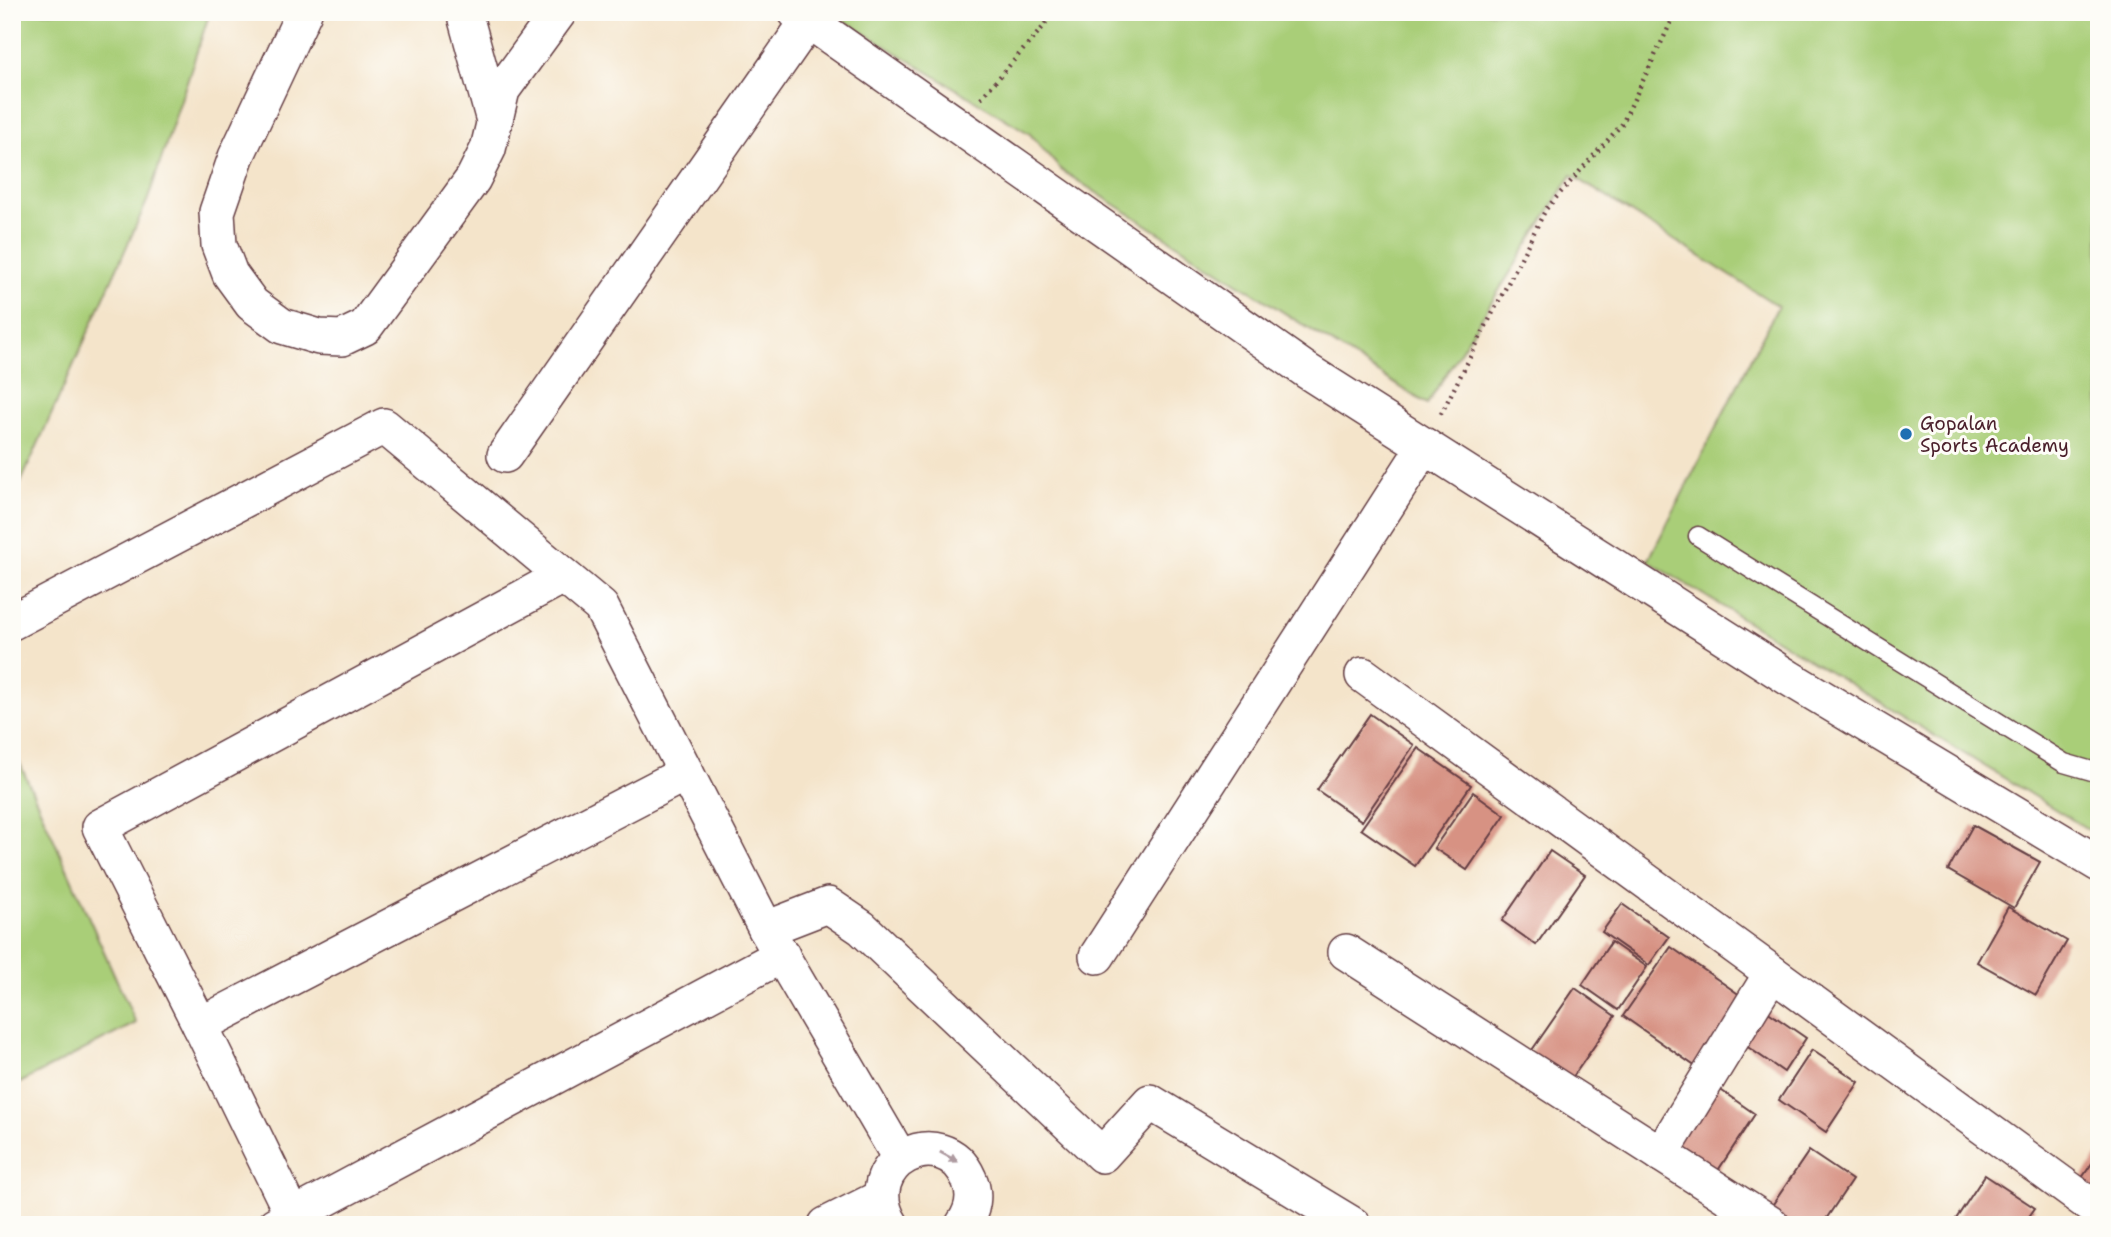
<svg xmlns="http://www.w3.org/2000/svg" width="2111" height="1237" font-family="'Shantell Sans',sans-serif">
  <rect width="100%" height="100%" fill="#fdfcf7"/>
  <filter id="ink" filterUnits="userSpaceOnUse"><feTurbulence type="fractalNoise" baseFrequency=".0143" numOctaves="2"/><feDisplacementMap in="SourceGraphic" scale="14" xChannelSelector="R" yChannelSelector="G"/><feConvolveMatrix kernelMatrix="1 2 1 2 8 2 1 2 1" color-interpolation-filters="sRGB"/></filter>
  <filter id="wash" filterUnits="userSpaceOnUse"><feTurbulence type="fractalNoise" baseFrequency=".00686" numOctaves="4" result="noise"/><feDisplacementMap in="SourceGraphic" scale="28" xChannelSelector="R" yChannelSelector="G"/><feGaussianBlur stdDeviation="1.57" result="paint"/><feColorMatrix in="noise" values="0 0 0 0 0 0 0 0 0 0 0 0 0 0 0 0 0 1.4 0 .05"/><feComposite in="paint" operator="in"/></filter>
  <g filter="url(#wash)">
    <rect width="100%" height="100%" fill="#f4e4ca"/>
    <g fill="#a9ce78" stroke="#7a7652" stroke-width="2">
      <polygon points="12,12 210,12 148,199 12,502"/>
      <polygon points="830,12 2099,12 2099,836 1648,561 1778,306 1572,175 1427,404 1061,170 1030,134"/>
      <polygon points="12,746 136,1023 12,1087"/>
    </g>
    <g id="blocks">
      <g fill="#d79283">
        <polygon points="1370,714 1414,745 1362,821 1317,790"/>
        <polygon points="1418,748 1471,785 1415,866 1361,829"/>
        <polygon points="1473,792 1505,815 1467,870 1434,848"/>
        <polygon points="1973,825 2040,862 2014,908 1948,870"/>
        <polygon points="1550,851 1585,875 1536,945 1502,921"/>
        <polygon points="1622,904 1669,937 1649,965 1602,932"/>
        <polygon points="2008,907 2067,941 2036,995 1977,962"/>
        <polygon points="1611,942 1647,967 1618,1010 1582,985"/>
        <polygon points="1671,947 1747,1000 1699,1069 1623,1016"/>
        <polygon points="1575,988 1615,1016 1570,1081 1530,1053"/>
        <polygon points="1764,1009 1806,1038 1784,1072 1742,1043"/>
        <polygon points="1812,1050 1859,1082 1826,1132 1779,1100"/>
        <polygon points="1712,1084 1755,1114 1713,1178 1669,1148"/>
        <polygon points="1809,1151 1852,1180 1822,1225 1785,1225 1767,1213"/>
        <polygon points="2099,1153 2099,1209 2073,1191"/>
        <polygon points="1985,1175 2035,1208 2023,1225 1952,1225"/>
      </g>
    </g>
  </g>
  <g filter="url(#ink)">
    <use href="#blocks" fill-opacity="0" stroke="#643d43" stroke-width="2"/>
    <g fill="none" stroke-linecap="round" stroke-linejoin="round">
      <defs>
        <polyline id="lane" points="1698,536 2064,763 2099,773"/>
        <g id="street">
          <polyline points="304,12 236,157 217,212 219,245 230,274 252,304 282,326 319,337 342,338 365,327 473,179 488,149 502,90 559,12"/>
          <polyline points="464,12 493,117"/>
          <polyline points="796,12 1307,371 1789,678 2099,864"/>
          <polyline points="505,455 808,21"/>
          <polyline points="563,576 100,827 200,1025 686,773"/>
          <polyline points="12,622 384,426 601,607 766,929 900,1158"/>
          <polyline points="1363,675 2099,1211"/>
          <polyline points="766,929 828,905 862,928 1102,1155 1150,1102 1353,1225"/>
          <polyline points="1346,952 1772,1225"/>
          <polyline points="1097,956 1425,446"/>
          <polyline points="200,1025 293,1216 275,1225"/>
          <polyline points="1661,1154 1772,973"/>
          <polyline points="298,1225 293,1216 782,955"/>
          <polyline points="826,1225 880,1198"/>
          <path d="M 891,1225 C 853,1163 943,1118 969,1179 C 976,1194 973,1211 963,1225"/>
        </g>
      </defs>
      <use href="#lane" stroke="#643d43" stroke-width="21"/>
      <use href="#street" stroke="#643d43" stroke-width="38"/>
      <g stroke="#643d43" stroke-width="4.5" stroke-dasharray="2 5" stroke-linecap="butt">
        <polyline points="981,98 1044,26 1051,12"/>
        <polyline points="1441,414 1546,209 1622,124 1676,12"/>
      </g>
      <use href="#lane" stroke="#fff" stroke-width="18"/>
      <use href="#street" stroke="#fff" stroke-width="35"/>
    </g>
    <defs><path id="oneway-solid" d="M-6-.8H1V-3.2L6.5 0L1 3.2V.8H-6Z" transform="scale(1.75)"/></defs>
    <use fill="#ae9aa0" href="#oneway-solid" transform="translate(949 1157) rotate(29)"/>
  </g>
  <circle fill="#1f6fb2" stroke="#fdfcf7" stroke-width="2.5" cx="1906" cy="434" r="7"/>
  <g text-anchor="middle" stroke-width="6" stroke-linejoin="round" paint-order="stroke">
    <g font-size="19" fill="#4a1f2b" stroke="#fdfcf7" text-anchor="start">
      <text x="1920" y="430">Gopalan<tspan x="1920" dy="22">Sports Academy</tspan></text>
    </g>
  </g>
  <rect width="2111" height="1237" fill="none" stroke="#fdfcf7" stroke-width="42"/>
</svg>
